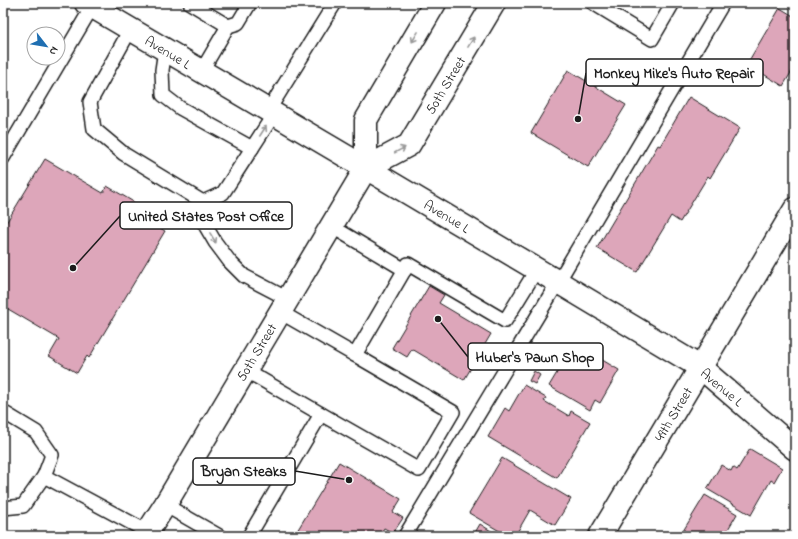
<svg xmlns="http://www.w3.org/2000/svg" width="798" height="539" font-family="'Indie Flower',sans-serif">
  <rect width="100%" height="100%" fill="#fff"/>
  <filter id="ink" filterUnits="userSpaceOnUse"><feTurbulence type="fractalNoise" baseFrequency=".025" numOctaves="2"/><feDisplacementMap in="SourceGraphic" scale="8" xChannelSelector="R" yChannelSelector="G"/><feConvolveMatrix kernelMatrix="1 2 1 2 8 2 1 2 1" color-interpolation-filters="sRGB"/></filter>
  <g filter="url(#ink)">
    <g fill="#dda6ba" stroke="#1c1c1c">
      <polygon points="780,8 795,17 795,66 783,86 747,64"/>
      <polygon points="568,70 626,105 588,167 531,133"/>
      <polygon points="689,97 740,128 710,178 708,176 680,222 671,216 637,272 597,248 658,145 660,146"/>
      <polygon points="45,159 103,193 107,186 137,204 133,212 165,231 89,358 87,356 77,373 49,356 59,339 3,306 3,228"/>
      <polygon points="429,286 444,295 439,303 491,334 464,380 412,349 407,357 392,348"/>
      <polygon points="584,349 619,370 600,403 595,400 590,410 549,386 567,356 576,361"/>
      <polygon points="534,371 540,375 535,384 529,381"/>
      <polygon points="524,385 546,398 544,401 569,416 571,411 590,422 557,478 488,437 505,408 509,411"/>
      <polygon points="750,449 782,468 774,482 771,480 751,515 707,489 721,465 731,471 733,467 737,470"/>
      <polygon points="502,458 571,499 555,525 530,510 515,536 508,536 469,513"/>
      <polygon points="339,462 401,499 393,512 403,518 393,533 384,528 379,536 294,536"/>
      <polygon points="705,495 737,514 724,536 680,536"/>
      <polygon points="480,524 499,536 473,536"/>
    </g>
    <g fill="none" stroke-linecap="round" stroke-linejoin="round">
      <defs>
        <g id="lane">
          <polyline points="190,3 228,26 238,23 250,3"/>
          <polyline points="593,3 652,39 673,3"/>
          <polyline points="130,30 90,102 94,129 124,154 203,202"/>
          <polyline points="165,50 162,70 163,95 180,108 252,148"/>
          <polyline points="201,72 228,26"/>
          <polyline points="268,111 335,3"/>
          <polyline points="3,158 92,7"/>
          <polyline points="203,202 205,225 215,242 230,262 244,276 288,299"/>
          <polyline points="203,202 223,193 274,114"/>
          <polyline points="331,226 405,270"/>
          <polyline points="280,312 355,355"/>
          <polyline points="245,370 321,414"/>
          <polyline points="3,412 36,432 52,455 44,476 23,506 3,508"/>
          <polyline points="44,476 148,532"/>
          <polyline points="165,505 219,536"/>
          <polyline points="249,536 321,414 419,470 453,412 355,355 408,264 505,321 537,269"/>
          <polyline points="405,536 558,282 723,3"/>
        </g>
        <g id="street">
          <polyline points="86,3 366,168"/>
          <polyline points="600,536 795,209"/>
        </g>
        <g id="secondary">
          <polyline points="366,168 558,282 700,367 795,449"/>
          <polyline points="366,168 409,145 494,3"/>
          <polyline points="145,536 165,505 366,168 366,120 435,3"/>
        </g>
      </defs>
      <use href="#lane" stroke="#1c1c1c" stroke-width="16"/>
      <use href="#street" stroke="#1c1c1c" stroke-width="25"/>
      <use href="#secondary" stroke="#1c1c1c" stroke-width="25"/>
      <use href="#lane" stroke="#fff" stroke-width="13"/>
      <use href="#street" stroke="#fff" stroke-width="22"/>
      <use href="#secondary" stroke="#fff" stroke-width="22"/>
    </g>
    <defs><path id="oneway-shaft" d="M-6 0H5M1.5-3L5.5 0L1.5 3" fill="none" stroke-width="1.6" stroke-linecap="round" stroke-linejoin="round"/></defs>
    <g stroke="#999">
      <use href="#oneway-shaft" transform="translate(415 37) rotate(121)"/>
      <use href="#oneway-shaft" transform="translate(471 42) rotate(-59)"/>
      <use href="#oneway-shaft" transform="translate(263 131) rotate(-57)"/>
      <use href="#oneway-shaft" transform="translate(400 150) rotate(-28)"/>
      <use href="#oneway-shaft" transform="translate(213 238) rotate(59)"/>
    </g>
  </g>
  <g text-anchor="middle" stroke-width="3" stroke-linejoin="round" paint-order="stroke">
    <g font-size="14" fill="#1c1c1c" stroke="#fff">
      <text transform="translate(168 52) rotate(31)" y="5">Avenue L</text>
      <text transform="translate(445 85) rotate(-59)" y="5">50th Street</text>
      <text transform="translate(447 216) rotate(31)" y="5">Avenue L</text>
      <text transform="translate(256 352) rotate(-59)" y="5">50th Street</text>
      <text transform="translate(722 387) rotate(40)" y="5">Avenue L</text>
      <text transform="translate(673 414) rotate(-59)" y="5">49th Street</text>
    </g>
  </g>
  <path fill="none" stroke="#1c1c1c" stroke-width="1.5" d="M578 119L586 73M73 268L120 216M438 319L468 357M349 480L295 471"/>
  <g fill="#1c1c1c" stroke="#fff" stroke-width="1.5">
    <circle cx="578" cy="119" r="4"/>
    <circle cx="73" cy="268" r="4"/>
    <circle cx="438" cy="319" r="4"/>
    <circle cx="349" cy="480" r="4"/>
  </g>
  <g fill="#fff" stroke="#1c1c1c" stroke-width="1.5">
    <rect x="586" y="59" width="177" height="27" rx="4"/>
    <rect x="120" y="202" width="172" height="27" rx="4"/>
    <rect x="468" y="343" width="135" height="27" rx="4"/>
    <rect x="193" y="458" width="102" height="27" rx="4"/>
  </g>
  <g font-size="15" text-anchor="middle" font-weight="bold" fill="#1c1c1c">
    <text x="674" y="78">Monkey Mike's Auto Repair</text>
    <text x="206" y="221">United States Post Office</text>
    <text x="535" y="362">Huber's Pawn Shop</text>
    <text x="244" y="476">Bryan Steaks</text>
  </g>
  <rect width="798" height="539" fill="none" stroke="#fff" stroke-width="16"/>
  <rect x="8" y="8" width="782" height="523" fill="none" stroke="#1c1c1c" stroke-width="1.5" filter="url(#ink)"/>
  <g transform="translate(46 46) rotate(121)"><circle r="19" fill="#ffffff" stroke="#a4a4a4"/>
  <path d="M0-3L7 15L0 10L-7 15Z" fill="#1f6fb2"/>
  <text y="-6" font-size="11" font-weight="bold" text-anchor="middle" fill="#1c1c1c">N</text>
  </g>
</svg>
